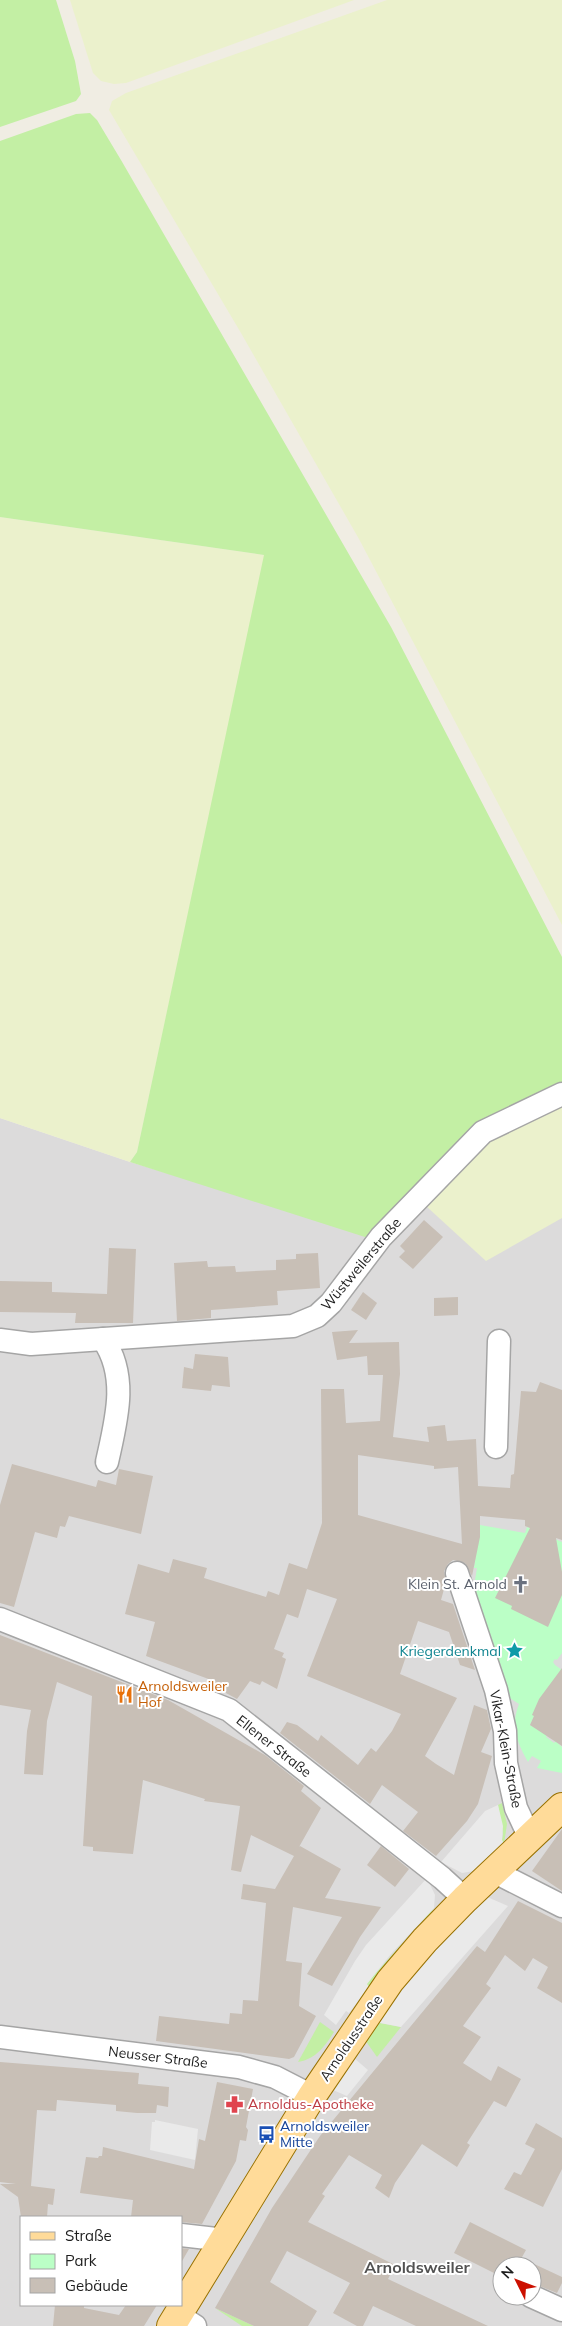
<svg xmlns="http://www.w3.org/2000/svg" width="562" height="2326" font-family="Mulish,sans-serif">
  <rect width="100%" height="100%" fill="#f0ede3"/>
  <path fill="#dcdbdb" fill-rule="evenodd" d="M 562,1094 L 562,2326 L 0,2326 L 0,1118 L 130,1162 L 380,1237 ZM 21,2217 L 181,2217 L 181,2305 L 21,2305 ZM 502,2266 L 532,2266 L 532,2296 L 502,2296 Z"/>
  <g fill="#ebf1cc">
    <polygon points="70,0 354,0 126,83 114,84 101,81 93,73"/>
    <polygon points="387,0 562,0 562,925 359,539 241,333 109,110 112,101 126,93"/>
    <polygon points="0,517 265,555 137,1152 130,1162 0,1118"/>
    <polygon points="562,1100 562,1218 486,1261 426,1206 486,1140"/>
  </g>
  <g fill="#c3efa4">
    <polygon points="0,0 56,0 75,61 81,94 76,101 0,127"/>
    <polygon points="90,113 97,120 121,160 391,627 562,957 562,1094 483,1132 390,1245 130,1162 137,1152 264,555 0,517 0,141 76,114"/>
    <polygon points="502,1803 507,1824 504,1844 502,1840 503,1834 498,1805"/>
    <polygon points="434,1908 425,1922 369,1987 366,1984"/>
    <path d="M 320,2022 L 334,2032 C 325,2046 316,2059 298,2062 Z"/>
    <polygon points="375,2022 401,2027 377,2057 365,2040"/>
    <polygon points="215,2308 254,2326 242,2326"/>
  </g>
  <path fill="#bbffc6" d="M 480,1525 L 525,1533 L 527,1527 L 562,1542 L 562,1653 L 557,1660 L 555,1659 L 553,1662 L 555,1665 L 562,1670 L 533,1713 L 534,1716 L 530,1725 L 547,1735 L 546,1737 L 554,1743 L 556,1741 L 562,1747 L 562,1773 L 537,1768 L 541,1761 L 532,1756 L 528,1762 C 517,1742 510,1727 519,1704 L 507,1696 L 476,1599 L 474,1586 L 477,1568 L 474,1568 Z"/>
  <g fill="#eaeaea">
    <polygon points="498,1805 503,1826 502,1840 504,1844 480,1870 462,1873 441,1862 485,1811"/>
    <polygon points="427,1878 435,1895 434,1908 391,1954 367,1984 369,1987 349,2013 346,2011 336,2025 324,2015 355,1961 366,1945"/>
    <polygon points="485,1896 508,1906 401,2027 375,2022 416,1970"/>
    <polygon points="354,2058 368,2070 347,2096 333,2090"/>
    <polygon points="155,2120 198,2129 195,2160 150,2150 152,2122 155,2122"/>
  </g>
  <g fill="#c8bfb6" fill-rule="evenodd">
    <polygon points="424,1220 443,1237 413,1269 399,1257 405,1251 400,1246"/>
    <polygon points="109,1248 136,1249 133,1323 75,1323 76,1313 0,1312 0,1281 52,1282 52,1292 107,1294"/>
    <polygon points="318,1253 320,1288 277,1291 278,1305 211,1310 211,1318 177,1321 174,1263 207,1261 208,1267 235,1266 236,1272 276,1270 276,1260 296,1259 296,1254"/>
    <polygon points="363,1292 377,1303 366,1320 351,1310"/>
    <polygon points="458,1297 458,1315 434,1316 434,1298"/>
    <path d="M 358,1330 L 349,1343 L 399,1342 L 400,1374 L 393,1437 L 429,1442 L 427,1427 L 445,1425 L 447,1441 L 476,1439 L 478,1486 L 510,1488 L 511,1475 L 514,1474 L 521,1391 L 536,1392 L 540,1382 L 562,1390 L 562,1540 L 556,1538 L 562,1572 L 562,1595 L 548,1627 L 511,1609 L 512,1606 L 495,1598 L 530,1528 L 525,1526 L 525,1520 L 480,1516 L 480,1537 L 472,1576 L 465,1563 L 453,1560 L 448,1564 L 444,1571 L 446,1582 L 441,1600 L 453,1604 L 475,1670 L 460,1665 L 449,1632 L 418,1621 L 400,1674 L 457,1698 L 425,1756 L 436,1764 L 454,1775 L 474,1705 L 487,1710 L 491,1729 L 481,1752 L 492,1756 L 478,1804 L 467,1821 L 436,1856 L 403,1831 L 418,1812 L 382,1785 L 370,1804 L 280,1733 L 287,1722 L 297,1725 L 318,1741 L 321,1735 L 358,1765 L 371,1748 L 376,1752 L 392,1731 L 401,1714 L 307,1676 L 337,1599 L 307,1589 L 298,1618 L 287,1614 L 274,1649 L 284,1653 L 282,1657 L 286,1659 L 277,1689 L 262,1681 L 260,1685 L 250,1681 L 237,1699 L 211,1685 L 214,1681 L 146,1656 L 155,1622 L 125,1614 L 138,1564 L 169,1573 L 173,1559 L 207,1568 L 204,1578 L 266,1597 L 268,1591 L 279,1595 L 289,1563 L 307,1569 L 322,1523 L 321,1389 L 344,1389 L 346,1423 L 380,1421 L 383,1375 L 368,1375 L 367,1356 L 337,1360 L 332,1332 ZM 358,1455 L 434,1466 L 434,1469 L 458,1467 L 462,1544 L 358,1515 Z"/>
    <polygon points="195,1354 228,1357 230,1387 212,1385 211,1391 182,1388 184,1367 193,1369"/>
    <polygon points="12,1464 96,1487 98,1480 116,1485 119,1469 153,1476 141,1534 69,1516 65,1527 60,1526 57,1538 35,1532 14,1607 0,1603 0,1505"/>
    <polygon points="0,1635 168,1700 265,1755 304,1786 301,1791 321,1808 299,1847 300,1846 341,1869 325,1898 381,1907 360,1937 332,1986 307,1974 342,1917 293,1907 286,1961 302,1963 299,2006 316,2016 294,2057 289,2059 156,2041 159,2016 229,2024 230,2013 242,2014 243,2000 258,2001 266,1903 241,1899 243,1884 275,1889 294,1856 251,1835 241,1872 231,1870 240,1806 204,1801 205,1799 143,1780 133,1854 93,1851 93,1847 83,1846 92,1696 57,1682 47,1721 43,1775 24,1774 27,1731 31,1710 0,1705"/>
    <polygon points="562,1668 562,1746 530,1725 534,1716 532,1715 539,1699"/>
    <polygon points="562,1829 562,1891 532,1871"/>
    <polygon points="381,1846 409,1869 395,1887 367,1865"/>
    <polygon points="518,1901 562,1923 562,2003 537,1988 548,1967 533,1958 525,1971 505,1955 486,1984 491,1988 463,2026 481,2037 463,2063 491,2081 498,2066 521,2079 506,2107 494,2101 467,2143 470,2145 457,2167 422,2144 395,2183 389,2198 375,2188 382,2175 349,2155 322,2194 325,2196 308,2222 395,2265 388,2279 488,2326 416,2326 373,2306 363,2326 357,2326 333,2313 350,2283 287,2251 270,2282 317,2311 308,2326 254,2326 215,2308 272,2208 320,2136 477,1946 485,1952"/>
    <polygon points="0,2062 139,2073 138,2084 169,2087 168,2107 157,2105 156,2113 137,2113 116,2111 116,2105 57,2100 56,2111 37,2110 31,2186 55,2189 53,2205 48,2204 47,2217 21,2217 18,2197 0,2184 16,2184 0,2182"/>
    <polygon points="217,2082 253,2089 246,2127 248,2130 246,2141 240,2140 236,2161 202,2224 181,2222 181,2217 131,2217 133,2200 80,2193 86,2157 98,2158 99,2156 102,2156 103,2147 194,2169 199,2139 205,2141"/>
    <polygon points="536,2123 562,2138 562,2169 543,2207 504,2189 514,2172 521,2175 535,2149 525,2144"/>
    <polygon points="470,2222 526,2250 517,2266 498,2266 494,2273 454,2253"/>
    <polygon points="181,2248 189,2249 181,2263"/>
    <polygon points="532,2263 562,2277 562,2283 557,2293 532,2283"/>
    <polygon points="55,2305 84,2305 84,2308 119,2315 126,2305 157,2305 144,2326 53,2326"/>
  </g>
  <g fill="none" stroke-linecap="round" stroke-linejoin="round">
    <defs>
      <g id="minor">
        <path d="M 103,1339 C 129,1377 116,1421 107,1462"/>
        <polyline points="0,1340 31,1344 293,1326 317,1316 331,1303 381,1237 483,1132 562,1094"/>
        <polyline points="496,1447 499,1341"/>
        <polyline points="457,1573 496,1690 505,1731 506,1763 516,1808 530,1838"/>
        <polyline points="0,1619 229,1710 442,1878 465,1899"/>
        <polyline points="495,1872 562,1906"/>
        <polyline points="0,2037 239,2067 275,2077 312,2096"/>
        <polyline points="181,2235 225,2240"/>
        <polyline points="531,2296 562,2310"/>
        <polyline points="178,2315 195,2326"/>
      </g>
      <polyline id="major" points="171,2326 312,2096 390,1981 425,1940 465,1899 562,1807"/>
    </defs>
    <use href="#minor" stroke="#a5a5a5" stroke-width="25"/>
    <use href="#major" stroke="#987100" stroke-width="30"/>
    <use href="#minor" stroke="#fff" stroke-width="22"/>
    <use href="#major" stroke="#ffdb99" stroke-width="28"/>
  </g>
  <defs>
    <symbol id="church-bare" viewBox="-9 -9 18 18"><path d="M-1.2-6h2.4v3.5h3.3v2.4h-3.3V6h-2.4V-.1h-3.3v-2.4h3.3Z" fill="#6b7280" stroke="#fff" stroke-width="2.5" paint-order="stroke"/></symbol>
    <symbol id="sight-bare" viewBox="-9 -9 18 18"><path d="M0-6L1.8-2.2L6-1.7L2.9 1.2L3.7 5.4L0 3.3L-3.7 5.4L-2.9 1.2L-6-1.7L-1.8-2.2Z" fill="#0f9aa8" stroke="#fff" stroke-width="2.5" paint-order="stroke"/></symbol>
    <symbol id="restaurant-bare" viewBox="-9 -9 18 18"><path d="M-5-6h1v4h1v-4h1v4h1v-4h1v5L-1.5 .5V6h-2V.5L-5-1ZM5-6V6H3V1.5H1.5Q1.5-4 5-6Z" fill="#e8710a" stroke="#fff" stroke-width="2.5" paint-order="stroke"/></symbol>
    <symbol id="pharmacy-bare" viewBox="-9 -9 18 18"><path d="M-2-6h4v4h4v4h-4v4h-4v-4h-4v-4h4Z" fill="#e0444e" stroke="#fff" stroke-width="2.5" paint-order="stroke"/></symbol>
    <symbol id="bus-bare" viewBox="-9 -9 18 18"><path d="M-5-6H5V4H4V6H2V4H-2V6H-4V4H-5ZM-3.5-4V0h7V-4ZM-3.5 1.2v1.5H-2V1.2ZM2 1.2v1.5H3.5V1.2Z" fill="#1a4fb4" stroke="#fff" stroke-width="2.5" paint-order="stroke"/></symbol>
  </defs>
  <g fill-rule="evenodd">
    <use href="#church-bare" x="508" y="1572" width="25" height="25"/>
    <use href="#sight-bare" x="502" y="1638" width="25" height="25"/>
    <use href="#restaurant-bare" x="112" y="1682" width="25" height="25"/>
    <use href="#pharmacy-bare" x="222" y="2092" width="25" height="25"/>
    <use href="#bus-bare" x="254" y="2122" width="25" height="25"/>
  </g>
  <g text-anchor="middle" stroke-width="4" stroke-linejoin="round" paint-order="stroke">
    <g font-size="14" fill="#1e1e1e" stroke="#fff">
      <text transform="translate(361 1264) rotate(-50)" y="5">Wüstweilerstraße</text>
      <text transform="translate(274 1746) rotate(38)" y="5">Ellener Straße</text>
      <text transform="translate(506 1749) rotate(79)" y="5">Vikar-Klein-Straße</text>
      <text transform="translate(351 2038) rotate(-56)" y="5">Arnoldusstraße</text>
      <text transform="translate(158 2057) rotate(7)" y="5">Neusser Straße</text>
    </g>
    <g font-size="14" fill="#5b616d" stroke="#fff" text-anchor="end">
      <text x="507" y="1589">Klein St. Arnold</text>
    </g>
    <g font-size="14" fill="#0d838f" stroke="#fff" text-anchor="end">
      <text x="501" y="1656">Kriegerdenkmal</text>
    </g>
    <g font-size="14" fill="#c56008" stroke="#fff" text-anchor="start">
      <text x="138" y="1691">Arnoldsweiler<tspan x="138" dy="16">Hof</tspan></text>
    </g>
    <g font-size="14" fill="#be3a42" stroke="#fff" text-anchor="start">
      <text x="248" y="2109">Arnoldus-Apotheke</text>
    </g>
    <g font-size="14" fill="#164399" stroke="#fff" text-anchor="start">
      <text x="280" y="2131">Arnoldsweiler<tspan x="280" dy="16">Mitte</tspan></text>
    </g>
    <g font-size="16" font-weight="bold" fill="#515151" stroke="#fff">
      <text x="417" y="2273">Arnoldsweiler</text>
    </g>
  </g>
  <rect x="20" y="2216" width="162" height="90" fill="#ffffff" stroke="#a5a5a5"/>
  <rect x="30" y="2232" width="25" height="8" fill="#ffdb99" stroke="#a5a5a5"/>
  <text x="65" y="2241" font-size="15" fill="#1e1e1e">Straße</text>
  <rect x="30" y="2254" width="25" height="15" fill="#bbffc6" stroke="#a5a5a5"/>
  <text x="65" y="2266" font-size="15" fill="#1e1e1e">Park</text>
  <rect x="30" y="2278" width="25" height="15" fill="#c8bfb6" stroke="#a5a5a5"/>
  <text x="65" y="2291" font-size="15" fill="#1e1e1e">Gebäude</text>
  <g transform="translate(517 2281) rotate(312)"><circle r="24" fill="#ffffff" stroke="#a5a5a5"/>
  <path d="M0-4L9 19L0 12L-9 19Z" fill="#cc1000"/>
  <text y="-8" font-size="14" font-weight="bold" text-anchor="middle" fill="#1e1e1e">N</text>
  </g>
</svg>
